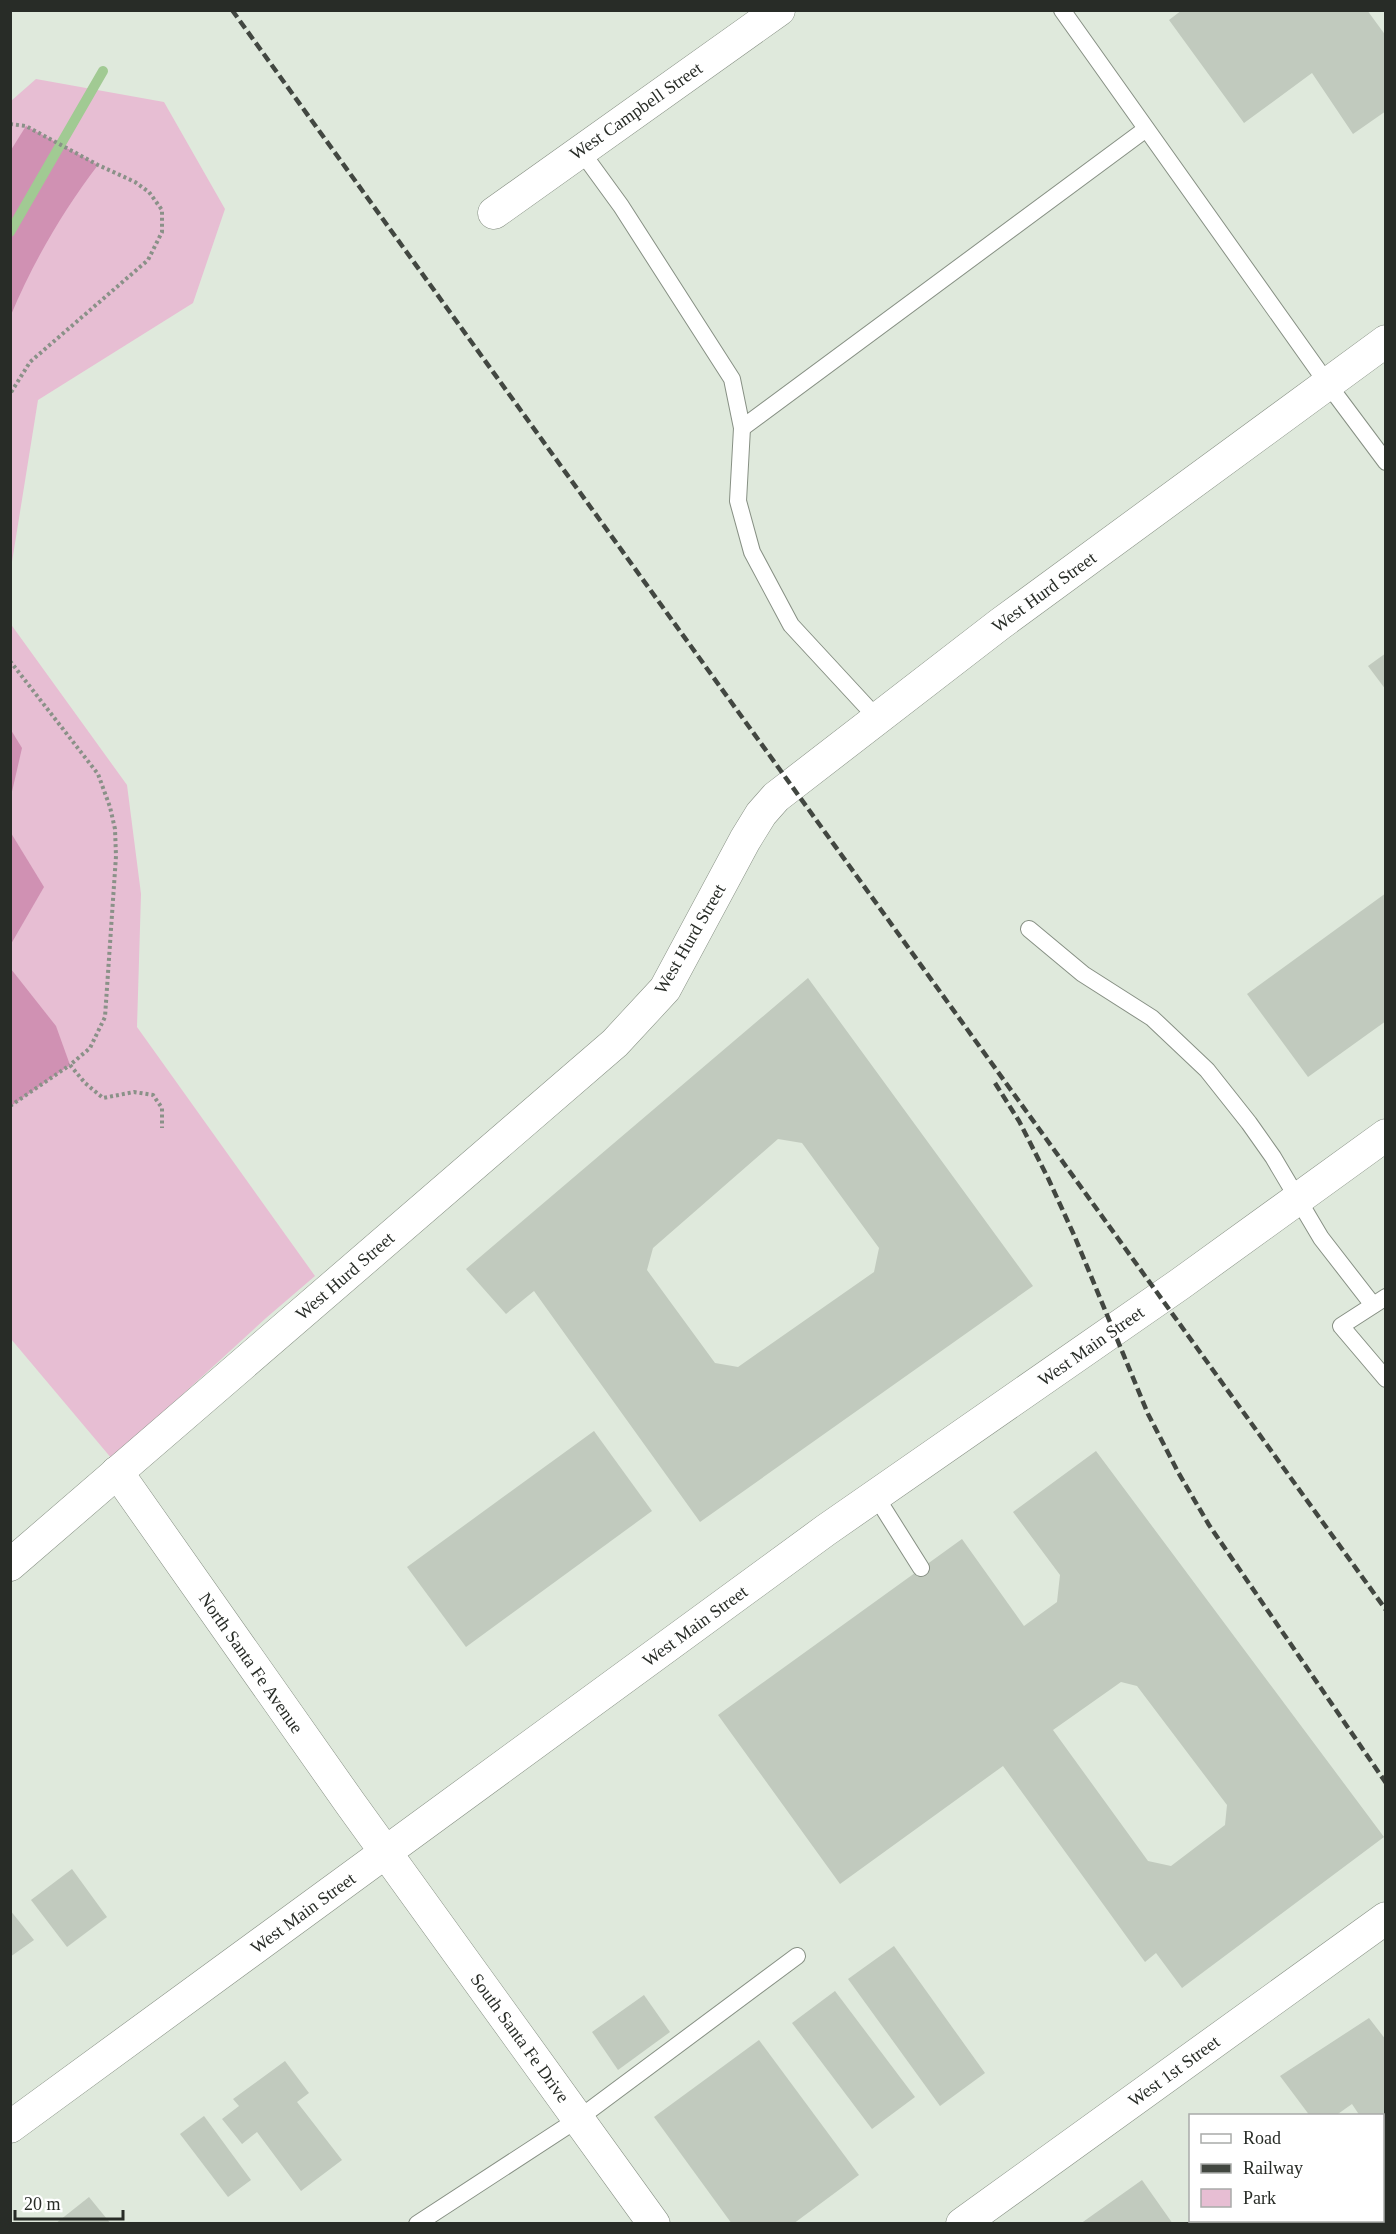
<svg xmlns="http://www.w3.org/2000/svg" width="1396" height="2234" font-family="Georgia,serif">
  <rect width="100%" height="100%" fill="#dfe9dc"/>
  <g fill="#e7bed3">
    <polygon points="36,79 164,102 225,209 193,303 38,400 11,568 11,101"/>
    <polygon points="10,623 127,785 141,894 137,1027 315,1276 266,1318 112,1459 11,1339"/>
  </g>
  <g fill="#d091b3">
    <path d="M 26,126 L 98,165 C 63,211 33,262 11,315 L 11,150 Z"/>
    <polygon points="11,730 22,748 11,796"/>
    <polygon points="11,833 44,887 11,944"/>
    <polygon points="11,969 56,1026 70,1065 11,1106"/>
  </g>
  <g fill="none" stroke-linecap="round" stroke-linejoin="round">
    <polyline stroke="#a1ca93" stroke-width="10" points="10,232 103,71"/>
  </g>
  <g fill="#c1cabe" fill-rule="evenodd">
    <polygon points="1182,10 1367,10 1386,36 1386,111 1353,134 1312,73 1244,123 1169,20"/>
    <polygon points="1386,653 1386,690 1368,666"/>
    <polygon points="1386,893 1386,1021 1308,1077 1247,994"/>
    <path d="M 808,978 L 1033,1286 L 700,1522 L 534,1291 L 506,1314 L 466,1269 ZM 778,1139 L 802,1143 L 879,1248 L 874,1272 L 738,1367 L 715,1363 L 647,1270 L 653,1248 Z"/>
    <polygon points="594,1431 652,1511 466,1647 407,1567"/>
    <path d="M 1096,1451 L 1384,1837 L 1182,1988 L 1156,1953 L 1145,1962 L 1003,1766 L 840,1884 L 718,1715 L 962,1539 L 1024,1626 L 1057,1602 L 1060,1575 L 1013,1512 ZM 1121,1682 L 1137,1686 L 1227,1805 L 1225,1825 L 1171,1866 L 1148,1861 L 1053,1730 Z"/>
    <polygon points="72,1869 107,1917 67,1947 31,1900"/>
    <polygon points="10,1910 34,1940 10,1957"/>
    <polygon points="894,1946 985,2073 940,2106 848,1979"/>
    <polygon points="835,1991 915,2097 872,2129 792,2023"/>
    <polygon points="644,1995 670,2032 618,2070 592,2032"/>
    <polygon points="1369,2018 1386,2040 1386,2150 1382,2146 1382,2116 1360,2116 1352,2104 1335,2116 1310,2116 1280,2076"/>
    <polygon points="759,2040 859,2175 793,2224 732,2224 654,2117"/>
    <polygon points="285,2061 309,2093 297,2102 342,2160 301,2191 257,2132 242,2144 222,2119 239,2106 233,2099"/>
    <polygon points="204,2116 251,2180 228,2197 180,2134"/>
    <polygon points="1142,2180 1173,2224 1080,2224"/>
    <polygon points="89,2197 111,2224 55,2224"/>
  </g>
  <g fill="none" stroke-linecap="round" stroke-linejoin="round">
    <defs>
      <g id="lane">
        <polyline points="1062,10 1327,383 1386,462"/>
        <polyline points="581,151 621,206 732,379 742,428 738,501 752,552 791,625 877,718"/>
        <polyline points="742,428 1146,129"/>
        <polyline points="1029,929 1083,974 1152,1018 1207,1070 1249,1123 1273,1157 1321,1238 1373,1305"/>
        <polyline points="1386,1297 1341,1326 1386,1379"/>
        <polyline points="875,1495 921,1568"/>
        <polyline points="417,2224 578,2119 797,1956"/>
      </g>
      <g id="street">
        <polyline points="494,213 779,10"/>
        <polyline points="117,1472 350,1803 654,2224"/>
        <polyline points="10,1565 615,1043 665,989 745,840 761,814 776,797 1000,624 1386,341"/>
        <polyline points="10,2127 826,1530 1180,1284 1386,1135"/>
        <polyline points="962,2224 1386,1918"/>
      </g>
    </defs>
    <use href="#lane" stroke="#879084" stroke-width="18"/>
    <use href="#street" stroke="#879084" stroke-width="33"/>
    <g stroke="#8a9188" stroke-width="4" stroke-dasharray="3 3" stroke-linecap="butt">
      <polyline points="10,124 26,126 98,165 135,182 149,192 162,210 162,232 148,260 30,362 10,394"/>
      <polyline points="10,661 98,774 110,807 115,829 116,856 105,1017 90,1048 70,1065 85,1083 103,1098 134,1092 153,1095 162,1108 162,1128"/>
      <polyline points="10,1106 70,1065"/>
    </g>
    <use href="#lane" stroke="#fff" stroke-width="16"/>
    <use href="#street" stroke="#fff" stroke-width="32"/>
    <g stroke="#424741" stroke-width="4.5" stroke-dasharray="9 4.5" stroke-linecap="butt">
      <polyline points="232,10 1386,1610"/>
      <polyline points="995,1083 1019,1121 1048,1178 1074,1235 1148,1414 1178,1472 1209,1525 1386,1783"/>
    </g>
  </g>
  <g text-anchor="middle" stroke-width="5" stroke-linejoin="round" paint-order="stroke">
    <g font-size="18" fill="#282c27" stroke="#fff">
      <text transform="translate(636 111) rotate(-35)" y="6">West Campbell Street</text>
      <text transform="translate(1044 592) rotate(-36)" y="6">West Hurd Street</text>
      <text transform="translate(690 939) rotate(-60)" y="6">West Hurd Street</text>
      <text transform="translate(345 1276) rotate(-41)" y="6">West Hurd Street</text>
      <text transform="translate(1091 1346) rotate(-35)" y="6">West Main Street</text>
      <text transform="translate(695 1626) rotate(-36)" y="6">West Main Street</text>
      <text transform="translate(251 1663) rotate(55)" y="6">North Santa Fe Avenue</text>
      <text transform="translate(303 1913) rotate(-36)" y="6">West Main Street</text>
      <text transform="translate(520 2038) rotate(54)" y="6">South Santa Fe Drive</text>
      <text transform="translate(1174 2071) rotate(-36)" y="6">West 1st Street</text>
    </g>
  </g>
  <rect width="1396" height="2234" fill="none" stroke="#282c27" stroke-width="24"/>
  <rect x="1189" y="2114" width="195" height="108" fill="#ffffff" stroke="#a9aba9" stroke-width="1.5"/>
  <rect x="1201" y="2134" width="30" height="9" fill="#ffffff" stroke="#a9aba9" stroke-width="1.5"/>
  <text x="1243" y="2144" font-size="18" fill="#282c27">Road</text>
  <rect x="1201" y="2164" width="30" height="9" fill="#424741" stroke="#a9aba9" stroke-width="1.5"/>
  <text x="1243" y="2174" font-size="18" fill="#282c27">Railway</text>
  <rect x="1201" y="2189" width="30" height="18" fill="#e7bed3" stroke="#a9aba9" stroke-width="1.5"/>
  <text x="1243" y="2204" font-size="18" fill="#282c27">Park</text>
  <path d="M15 2210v9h108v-9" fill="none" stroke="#282c27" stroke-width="3"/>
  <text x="24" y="2210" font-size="18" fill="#282c27" stroke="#ffffff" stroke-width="4.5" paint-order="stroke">20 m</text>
</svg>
